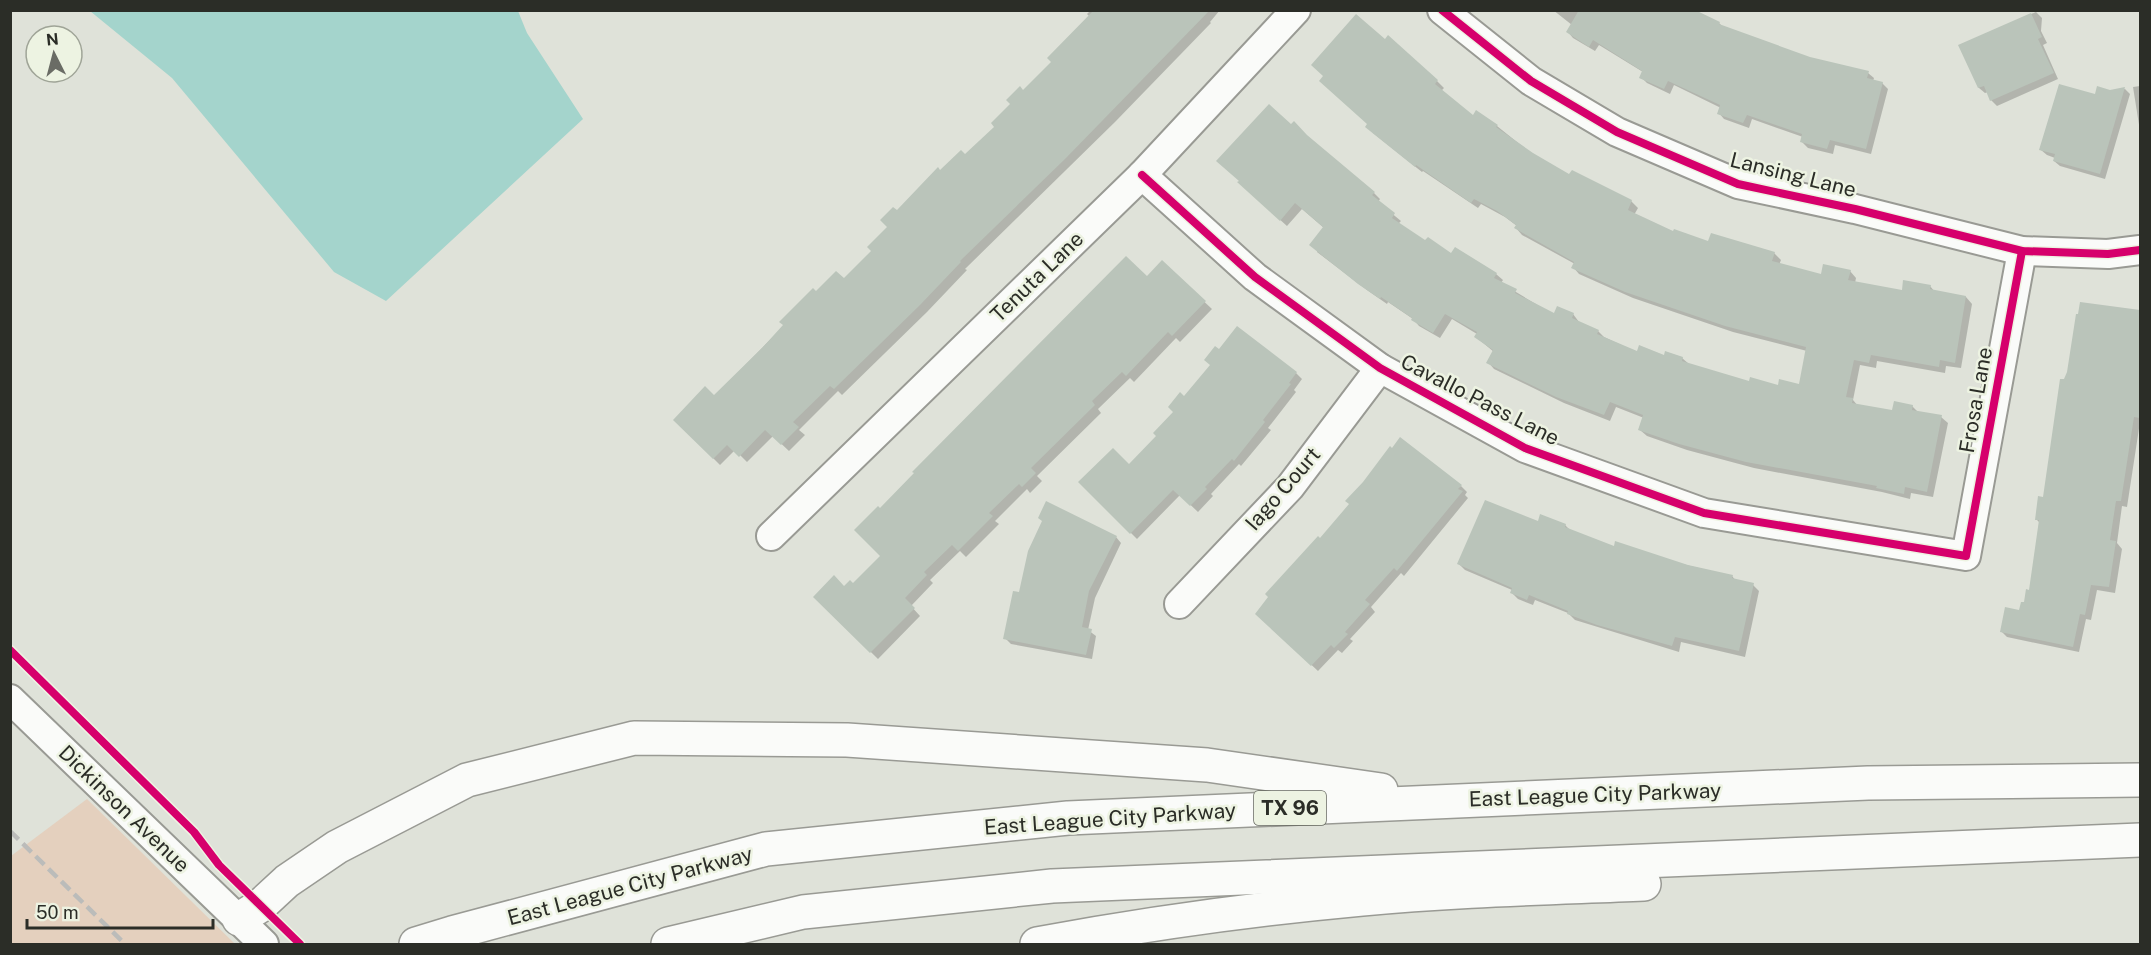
<svg xmlns="http://www.w3.org/2000/svg" width="2151" height="955" font-family="'Public Sans',sans-serif">
  <rect width="100%" height="100%" fill="#dfe2d9"/>
  <polygon fill="#e4d0be" points="87,799 235,944 11,944 11,856"/>
  <polygon fill="#a4d4cc" points="90,11 518,11 527,33 583,119 386,301 334,272 172,78"/>
  <g fill="#0003">
    <polygon points="1091,10 1220,10 1210,22 1211,23 1115,122 965,269 967,270 927,312 842,395 838,391 799,430 805,435 789,451 773,436 747,462 735,450 720,465 675,420 714,397 816,293 844,280 873,251 897,212 940,172 965,156 996,127 1023,92 1053,62 1090,17 1087,14"/>
    <polygon points="1553,10 1691,10 1719,23 1723,27 1810,58 1868,73 1874,78 1873,81 1882,83 1888,89 1871,154 1835,145 1833,154 1808,148 1802,142 1803,137 1752,119 1749,128 1724,119 1719,113 1721,108 1674,85 1670,94 1647,83 1641,77 1643,72 1599,45 1595,51 1573,38 1568,32 1572,25"/>
    <polygon points="2036,12 2042,18 2041,31 2047,43 2043,45 2058,79 1997,106 1991,100 1988,92 1985,93 1979,88 1960,45"/>
    <polygon points="1388,37 1437,81 1444,88 1441,91 1473,117 1497,126 1532,154 1570,176 1631,201 1638,208 1634,215 1674,233 1709,242 1774,253 1781,260 1779,265 1822,276 1850,271 1856,278 1855,283 1903,291 1930,286 1935,292 1966,297 1972,304 1961,368 1946,366 1945,373 1877,361 1876,368 1860,365 1853,400 1858,406 1893,412 1912,406 1918,412 1941,417 1948,423 1933,497 1911,493 1910,499 1882,492 1754,468 1687,450 1647,436 1640,430 1644,418 1616,407 1610,421 1564,403 1494,369 1488,362 1494,352 1476,337 1477,334 1452,319 1440,338 1419,326 1413,319 1388,302 1387,304 1367,290 1317,252 1324,228 1302,209 1287,226 1246,189 1291,126 1308,137 1374,193 1380,199 1378,202 1401,221 1398,224 1426,242 1496,274 1503,280 1501,283 1554,315 1573,314 1579,322 1598,331 1604,337 1638,353 1682,358 1689,364 1750,383 1779,387 1800,385 1807,351 1733,332 1633,298 1579,274 1573,267 1575,264 1522,235 1516,228 1517,226 1505,217 1481,204 1478,208 1423,171 1422,172 1373,133 1385,41"/>
    <polygon points="2140,86 2140,131 2133,87"/>
    <polygon points="2125,89 2130,94 2105,179 2060,166 2054,161 2055,158 2047,155 2041,150 2096,96"/>
    <polygon points="1162,262 1212,309 1180,342 1176,338 1134,382 1130,378 1098,409 1101,413 1037,476 1042,481 1030,493 1027,489 995,521 999,524 966,557 960,551 930,580 933,583 911,606 920,616 878,659 815,597 853,585 882,556 880,510 1147,278"/>
    <polygon points="2081,304 2140,311 2140,422 2127,507 2122,506 2117,543 2122,549 2115,593 2097,590 2091,620 2086,619 2079,652 2007,637 2001,631 2020,611 2031,592 2040,523 2036,519 2044,498"/>
    <polygon points="1296,373 1302,379 1294,390 1296,392 1268,428 1271,430 1241,466 1239,464 1211,494 1213,496 1198,512 1180,495 1137,539 1080,482 1129,466 1158,436 1184,398"/>
    <polygon points="1461,486 1467,492 1465,495 1468,498 1404,576 1401,573 1371,607 1375,612 1350,639 1353,641 1342,653 1338,650 1318,671 1257,614 1320,540"/>
    <polygon points="1539,523 1565,525 1571,531 1615,548 1732,576 1736,581 1753,585 1759,591 1745,657 1681,642 1679,652 1575,620 1568,613 1535,600 1533,605 1518,599 1512,593 1512,590 1465,570 1459,564"/>
    <polygon points="1116,537 1121,543 1095,598 1088,630 1096,636 1092,659 1011,644 1005,638 1021,594"/>
  </g>
  <g fill="#bac4ba">
    <polygon points="1094,10 1210,10 1065,159 960,261 961,262 920,305 834,389 830,386 793,422 799,427 781,445 765,430 739,457 727,445 713,459 673,420 705,386 714,395 763,347 783,325 779,322 813,288 816,291 836,271 844,278 871,251 867,247 887,227 880,220 893,207 897,210 938,167 940,170 961,150 965,154 994,127 991,123 1010,104 1006,100 1020,86 1023,90 1051,62 1047,58"/>
    <polygon points="1579,10 1695,10 1720,22 1719,24 1810,57 1869,71 1867,78 1883,82 1866,149 1830,140 1827,149 1800,142 1802,134 1747,115 1743,123 1717,114 1720,105 1668,81 1664,89 1639,78 1642,71 1593,40 1589,47 1566,32"/>
    <polygon points="2031,13 2042,37 2038,39 2054,73 1990,101 1984,86 1978,88 1958,45"/>
    <polygon points="1356,14 1385,39 1388,35 1438,80 1435,84 1473,115 1476,110 1498,125 1496,127 1533,153 1569,174 1572,170 1632,200 1628,210 1673,231 1674,229 1708,241 1711,233 1775,252 1772,261 1821,274 1823,264 1851,270 1848,280 1902,290 1903,280 1931,285 1930,289 1966,296 1955,363 1940,360 1939,367 1871,355 1869,363 1854,360 1846,397 1853,398 1852,403 1892,410 1894,401 1913,405 1912,410 1942,415 1927,492 1905,487 1904,494 1876,488 1877,486 1746,462 1679,444 1638,430 1643,415 1610,402 1604,415 1556,397 1486,363 1493,350 1474,337 1477,332 1445,314 1433,333 1411,320 1412,318 1381,297 1380,299 1358,284 1309,245 1323,227 1295,203 1280,221 1237,182 1239,181 1216,161 1269,104 1291,124 1294,121 1307,135 1375,192 1372,195 1395,213 1392,218 1425,240 1428,237 1451,253 1455,247 1497,273 1494,278 1517,289 1515,293 1554,313 1557,306 1574,313 1572,318 1599,330 1597,334 1637,351 1639,345 1664,355 1665,351 1683,357 1682,361 1749,381 1750,377 1778,385 1779,379 1799,384 1806,347 1725,326 1625,292 1571,268 1574,262 1514,228 1516,225 1497,211 1474,199 1471,203 1416,165 1415,167 1365,127 1367,124 1319,81 1323,76 1311,65"/>
    <polygon points="2059,84 2095,94 2097,86 2110,90 2125,87 2100,174 2053,161 2055,154 2039,150"/>
    <polygon points="1126,256 1147,276 1162,260 1206,301 1172,336 1168,332 1126,376 1122,372 1092,401 1095,405 1031,468 1036,473 1022,487 1019,484 989,513 993,516 958,551 952,545 924,572 927,575 905,598 915,608 870,653 813,597 834,575 844,586 850,580 853,583 880,556 854,530 878,506 880,508 914,473 912,472"/>
    <polygon points="2080,302 2140,310 2140,418 2134,417 2121,501 2116,501 2110,540 2116,541 2109,587 2091,585 2085,615 2080,614 2073,647 2000,632 2005,607 2019,610 2021,602 2024,602 2026,589 2029,590 2039,520 2035,520 2038,496 2043,497 2060,379 2064,379 2067,372 2076,314 2078,314"/>
    <polygon points="1237,326 1297,372 1289,383 1291,384 1263,420 1265,422 1234,461 1232,459 1205,487 1207,489 1190,506 1173,490 1130,534 1078,482 1113,448 1129,464 1156,436 1153,433 1173,412 1168,407 1180,392 1184,396 1210,365 1204,360 1215,346 1219,349"/>
    <polygon points="1400,437 1462,485 1458,489 1463,491 1397,571 1394,568 1365,600 1370,604 1345,632 1348,634 1334,648 1331,645 1311,666 1255,614 1268,597 1265,594 1318,536 1320,538 1349,504 1345,501 1363,482 1390,446 1392,448"/>
    <polygon points="1485,500 1538,521 1540,514 1566,524 1565,527 1614,546 1615,541 1688,565 1733,575 1732,578 1754,583 1739,651 1675,637 1672,646 1597,625 1567,614 1568,611 1529,595 1527,600 1510,593 1512,588 1457,564"/>
    <polygon points="1046,501 1117,536 1089,591 1082,627 1092,629 1086,655 1003,639 1013,591 1019,592 1028,551 1042,521 1038,518"/>
  </g>
  <g fill="none" stroke-linecap="round" stroke-linejoin="round">
    <defs>
      <g id="minor">
        <polyline points="1442,10 1531,81 1617,132 1738,184 1855,209 2022,251 2108,254 2140,250"/>
        <polyline points="1142,175 1255,277 1380,368 1525,448 1704,513 1966,556 2022,251"/>
        <polyline points="771,536 1142,175 1296,10"/>
        <polyline points="1179,604 1290,487 1380,368"/>
        <polyline points="10,699 264,944"/>
      </g>
      <g id="major">
        <polyline points="239,919 260,906 287,881 337,847 467,780 634,738 847,740 1207,765 1381,790"/>
        <polyline points="416,944 452,933 766,849 1068,818 1868,783 2140,780"/>
        <polyline points="668,944 803,912 1052,886 2140,840"/>
        <path d="M 1037,944 C 1145,924 1253,909 1362,899 C 1455,890 1550,888 1644,884"/>
      </g>
    </defs>
    <use href="#minor" stroke="#999a94" stroke-width="32"/>
    <use href="#major" stroke="#999a94" stroke-width="36"/>
    <use href="#minor" stroke="#fafbf9" stroke-width="28"/>
    <use href="#major" stroke="#fafbf9" stroke-width="33"/>
    <polyline stroke="#bbbcba" stroke-width="4.5" stroke-dasharray="12 6" stroke-linecap="butt" points="10,831 125,944"/>
    <defs>
      <g id="cycleway">
        <polyline points="1442,10 1531,81 1617,132 1738,184 1855,209 2022,251 2108,254 2140,250"/>
        <polyline points="1142,175 1255,277 1380,368 1525,448 1704,513 1966,556 2022,251"/>
        <polyline points="10,650 194,832 219,865 300,944"/>
      </g>
    </defs>
    <use href="#cycleway" stroke="#edf3e2" stroke-width="11"/>
    <use href="#cycleway" stroke="#d6006c" stroke-width="8"/>
  </g>
  <g text-anchor="middle" stroke-width="5" stroke-linejoin="round" paint-order="stroke">
    <rect fill="#edf3e2" stroke="#65685f" stroke-width="1.5" x="1254" y="791" width="72" height="34" rx="4.5"/>
    <g font-size="20" font-weight="bold" fill="#2b2d27">
      <text x="1290" y="815">TX 96</text>
    </g>
    <g font-size="21" fill="#2b2d27" stroke="#edf3e2">
      <text transform="translate(1793 175) rotate(14)" y="7">Lansing Lane</text>
      <text transform="translate(1037 277) rotate(-44)" y="7">Tenuta Lane</text>
      <text transform="translate(1480 400) rotate(27)" y="7">Cavallo Pass Lane</text>
      <text transform="translate(1976 400) rotate(-80)" y="7">Frosa Lane</text>
      <text transform="translate(1283 489) rotate(-49)" y="7">Iago Court</text>
      <text transform="translate(1595 795) rotate(-2)" y="7">East League City Parkway</text>
      <text transform="translate(124 809) rotate(44)" y="7">Dickinson Avenue</text>
      <text transform="translate(1110 819) rotate(-4)" y="7">East League City Parkway</text>
      <text transform="translate(630 886) rotate(-15)" y="7">East League City Parkway</text>
    </g>
  </g>
  <rect width="2151" height="955" fill="none" stroke="#2b2d27" stroke-width="24"/>
  <g transform="translate(54 54) rotate(354)"><circle r="28" fill="#edf3e2" stroke="#9fa497" stroke-width="1.5"/>
  <path d="M0-4.5L10 22L0 15L-10 22Z" fill="#6a6c65"/>
  <text y="-9" font-size="16" font-weight="bold" text-anchor="middle" fill="#2b2d27">N</text>
  </g>
  <path d="M27 919v9h186v-9" fill="none" stroke="#2b2d27" stroke-width="3"/>
  <text x="36" y="919" font-size="18" fill="#2b2d27" stroke="#edf3e2" stroke-width="4.5" paint-order="stroke">50 m</text>
</svg>
